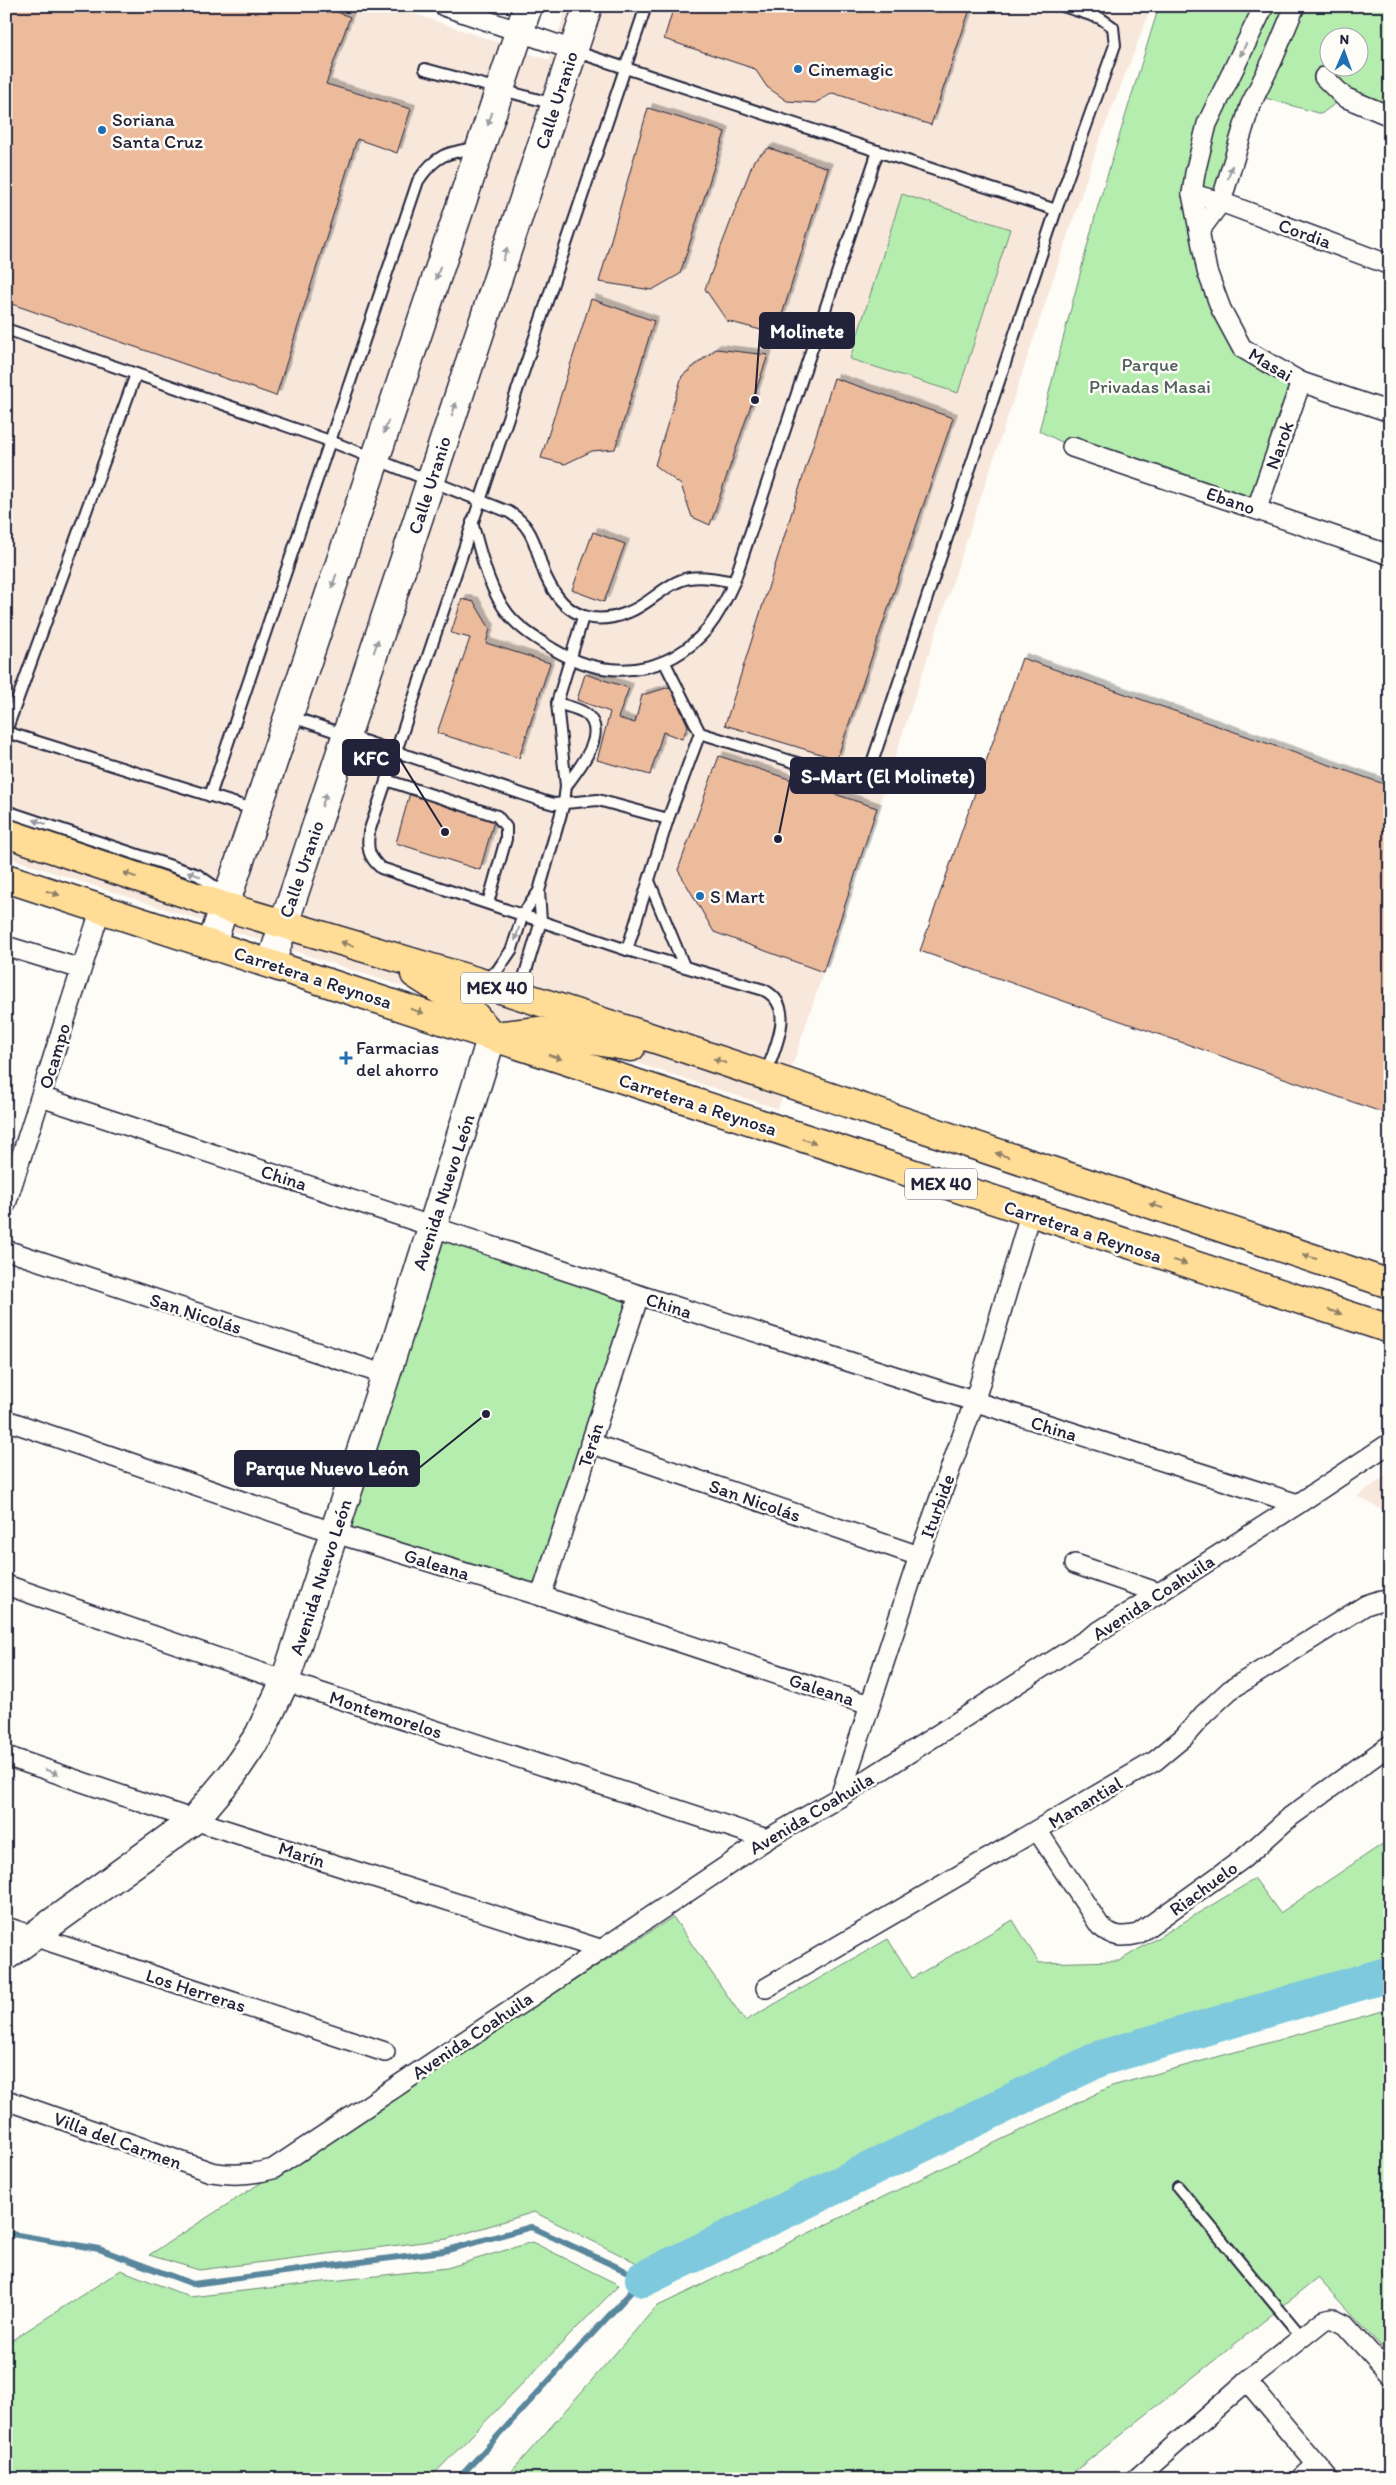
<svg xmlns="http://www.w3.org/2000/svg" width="1396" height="2485" font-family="Itim,sans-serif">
  <defs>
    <filter id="shadow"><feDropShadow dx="4.5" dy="-4.5" stdDeviation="0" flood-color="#0004"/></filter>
  </defs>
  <rect width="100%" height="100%" fill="#fdfcf7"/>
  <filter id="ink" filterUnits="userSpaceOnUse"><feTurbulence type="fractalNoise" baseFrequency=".02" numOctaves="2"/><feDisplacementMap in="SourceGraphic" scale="10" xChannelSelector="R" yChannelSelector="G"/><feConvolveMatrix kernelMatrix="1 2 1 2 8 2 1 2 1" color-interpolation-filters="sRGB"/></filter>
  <g filter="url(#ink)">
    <g fill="#f8e8dc">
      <polygon points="6,6 392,6 549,60 567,6 1152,6 1098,144 778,1109 6,857"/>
      <polygon points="1390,1473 1390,1514 1357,1496"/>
    </g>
    <g fill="#b5edaf" stroke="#6c8875" fill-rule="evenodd">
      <path d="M 1159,6 L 1390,6 L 1390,116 L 1344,97 L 1321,114 L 1255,95 L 1200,230 L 1242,348 L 1301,382 L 1257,508 L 1072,447 L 1039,431 L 1097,209 ZM 1328,38 L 1358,38 L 1358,68 L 1328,68 Z"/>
      <polygon points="902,194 1010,229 958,393 850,359"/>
      <polygon points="432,1226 639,1295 541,1596 335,1533"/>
      <polygon points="1390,1839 1390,1964 1112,2039 641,2265 534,2212 447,2239 199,2270 149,2255 673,1917 745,2021 888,1939 912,1978 1013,1920 1039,1963 1119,1961 1255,1879 1280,1913"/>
      <polygon points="1390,2009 1390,2356 1318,2278 1065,2479 505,2479 656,2307 1112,2086"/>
      <polygon points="532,2242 619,2285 429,2479 6,2479 6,2344 121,2270 190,2297 447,2268"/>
    </g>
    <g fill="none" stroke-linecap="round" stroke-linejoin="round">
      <polyline stroke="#59869c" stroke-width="6" points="6,2233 99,2249 193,2284 444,2251 531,2227 643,2279 458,2479"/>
      <polyline stroke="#7ec9dd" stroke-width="36" points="643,2279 1101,2058 1383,1976 1390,1976"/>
    </g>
    <g fill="#ecbb9c" stroke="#22223b" filter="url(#shadow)">
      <polygon points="6,6 321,6 350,17 326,84 411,109 397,153 357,139 276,396 6,302"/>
      <polygon points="674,6 971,6 931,125 833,93 815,103 787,101 767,87 755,69 664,39"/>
      <polygon points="648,108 725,132 680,274 652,290 599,282"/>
      <polygon points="769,148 828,168 776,334 727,321 705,289 754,160"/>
      <polygon points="591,299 654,321 615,449 592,451 565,464 541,458"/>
      <polygon points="716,349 768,355 710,525 692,517 681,485 655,465 682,376"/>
      <polygon points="834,378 953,418 837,759 725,725"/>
      <polygon points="593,532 625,544 604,602 572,590"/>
      <polygon points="462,599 474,602 490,629 486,643 550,663 519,758 437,733 470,638 451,633"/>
      <polygon points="1022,658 1390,786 1390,1115 920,951"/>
      <polygon points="585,674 629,688 618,718 635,723 642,695 670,687 688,726 682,739 663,732 650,775 597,760 610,712 577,700"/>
      <polygon points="719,756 877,808 823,972 714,932 678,870"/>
      <polygon points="410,793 494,821 480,870 396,843"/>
    </g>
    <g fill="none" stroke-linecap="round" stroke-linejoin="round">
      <defs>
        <g id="lane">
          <path d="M 646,6 L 369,832 C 367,848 368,857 381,868 L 627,950 L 764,990 C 797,1007 775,1046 766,1074"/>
          <polyline points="574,51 1056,210"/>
          <polyline points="425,69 554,104"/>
          <path d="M 6,329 L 330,441 L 509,512 C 517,517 523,522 528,530 C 537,543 539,562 546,577 C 563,614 591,628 629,612 C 650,604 667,582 689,578 C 704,576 719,579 734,582"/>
          <path d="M 472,522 C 481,554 488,588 508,614 C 520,629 537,639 553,649 C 606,681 667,677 708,628 C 719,614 727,598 734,582 L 878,151"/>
          <path d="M 665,663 L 700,733 L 836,775 C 850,776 860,775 871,766 L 1056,210 L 1115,45 L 1113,27 L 1100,18 L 1063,6"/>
          <path d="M 557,703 C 565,706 579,708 586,714 C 610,733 578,769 566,786"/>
          <polyline points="289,716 543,801 554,804 598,800 668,819"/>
          <polyline points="6,731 136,374"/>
          <polyline points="6,732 256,810"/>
          <polyline points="386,780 497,816 506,827 506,839 488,903"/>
          <path d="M 210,796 L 418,181 C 435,155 447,152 477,148"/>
          <polyline points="6,811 198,875 214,886 222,900"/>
          <polyline points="649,881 684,966"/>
          <polyline points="627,950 668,819 700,733"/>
          <polyline points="484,979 497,971 512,949 523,914 539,891 564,803 566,786 557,703 583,617"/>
          <polyline points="519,994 541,921 539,891"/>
          <polyline points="1178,2187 1301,2336"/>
        </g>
        <g id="street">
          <polyline points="444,6 573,50"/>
          <polyline points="1264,6 1207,124 1195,173 1192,194 1207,271 1221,309 1242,348 1301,382 1390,412"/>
          <polyline points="1324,77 1344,97 1390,116"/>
          <polyline points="1192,194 1221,202 1390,265"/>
          <polyline points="1200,230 1221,202 1250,106 1272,61 1295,6"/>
          <polyline points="1072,447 1390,555"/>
          <polyline points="1257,508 1301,382"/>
          <polyline points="6,946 81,969"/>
          <polyline points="41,1097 639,1295 1298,1504"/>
          <polyline points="6,1204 101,908"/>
          <polyline points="6,1250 386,1375"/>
          <polyline points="6,1420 335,1533 541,1596 869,1705"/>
          <polyline points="590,1443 919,1556"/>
          <polyline points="1075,1564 1159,1593"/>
          <polyline points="6,1585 285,1681 767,1839"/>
          <polyline points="541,1596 639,1295"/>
          <polyline points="6,1756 194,1820 600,1949"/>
          <polyline points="840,1797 919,1556 974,1403 1030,1214"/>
          <path d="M 1037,1830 L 1100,1926 C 1113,1937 1122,1938 1138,1934 L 1244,1858 L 1290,1817 L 1390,1745"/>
          <polyline points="6,1927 385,2052"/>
          <polyline points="766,1988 1155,1761 1184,1737 1204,1714 1230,1690 1366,1605 1381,1600 1390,1600"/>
          <path d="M 6,2100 L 211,2172 C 233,2176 251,2175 273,2169 L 767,1839 L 840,1797 L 1298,1504 L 1390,1443"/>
          <polyline points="1247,2381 1329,2479"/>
          <polyline points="1136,2479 1247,2381 1324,2320 1331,2318 1345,2325 1390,2375"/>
          <polyline points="1301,2479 1316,2465"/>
        </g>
        <g id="secondary">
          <polyline points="212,943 528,6"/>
          <polyline points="271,963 588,6"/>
          <polyline points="6,1956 194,1820 232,1775 259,1735 285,1681 386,1375 492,1036"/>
        </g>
        <g id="primary">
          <polyline points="6,833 226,907 479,982 677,1046 1390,1284"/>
          <path d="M 6,878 C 468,1026 928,1181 1390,1329"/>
          <polyline points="415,974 468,1008 492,1035"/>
          <polyline points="503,1035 539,1031 631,1047"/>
        </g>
      </defs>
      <use href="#lane" stroke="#22223b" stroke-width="14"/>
      <use href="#street" stroke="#22223b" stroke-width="22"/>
      <use href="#secondary" stroke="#22223b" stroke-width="31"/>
      <use href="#primary" stroke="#22223b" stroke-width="31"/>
      <use href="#lane" stroke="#fdfcf7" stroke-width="10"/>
      <use href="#street" stroke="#fdfcf7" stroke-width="19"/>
      <use href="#secondary" stroke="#fdfcf7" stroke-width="28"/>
      <use href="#primary" stroke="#ffdd96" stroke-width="28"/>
    </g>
    <defs><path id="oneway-solid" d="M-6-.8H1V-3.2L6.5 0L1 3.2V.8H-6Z" transform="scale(1.25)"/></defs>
    <g fill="#9a9aa2">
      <use href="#oneway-solid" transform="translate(1243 50) rotate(116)"/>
      <use href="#oneway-solid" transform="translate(490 119) rotate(109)"/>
      <use href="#oneway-solid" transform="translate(1230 172) rotate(-73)"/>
      <use href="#oneway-solid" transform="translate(505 254) rotate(-72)"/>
      <use href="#oneway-solid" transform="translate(438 273) rotate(109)"/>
      <use href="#oneway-solid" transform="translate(454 409) rotate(-72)"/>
      <use href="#oneway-solid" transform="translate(386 427) rotate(109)"/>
      <use href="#oneway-solid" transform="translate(334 581) rotate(109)"/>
      <use href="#oneway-solid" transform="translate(376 646) rotate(-72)"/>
      <use href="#oneway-solid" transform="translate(324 800) rotate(-71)"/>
      <use href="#oneway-solid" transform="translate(40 822) rotate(-162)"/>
      <use href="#oneway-solid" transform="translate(194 874) rotate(-158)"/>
      <use href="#oneway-solid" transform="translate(517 934) rotate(107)"/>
      <use href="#oneway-solid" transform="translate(52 1772) rotate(19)"/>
    </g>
    <g fill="#908068">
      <use href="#oneway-solid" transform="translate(130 875) rotate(-161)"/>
      <use href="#oneway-solid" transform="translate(53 893) rotate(18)"/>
      <use href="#oneway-solid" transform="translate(347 944) rotate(-163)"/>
      <use href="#oneway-solid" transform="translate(417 1011) rotate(18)"/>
      <use href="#oneway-solid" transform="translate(555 1057) rotate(18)"/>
      <use href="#oneway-solid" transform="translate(720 1061) rotate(-161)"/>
      <use href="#oneway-solid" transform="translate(809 1141) rotate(18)"/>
      <use href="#oneway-solid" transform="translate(1002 1155) rotate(-162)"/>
      <use href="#oneway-solid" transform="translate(1156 1206) rotate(-162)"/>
      <use href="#oneway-solid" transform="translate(1310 1257) rotate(-162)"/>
      <use href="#oneway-solid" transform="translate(1180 1262) rotate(18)"/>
      <use href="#oneway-solid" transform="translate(1335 1312) rotate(18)"/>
    </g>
  </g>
  <g fill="#1f6fb2" stroke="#fdfcf7" stroke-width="2">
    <circle cx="798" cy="69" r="5"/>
    <circle cx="102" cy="130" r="5"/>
    <circle cx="700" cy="896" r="5"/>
    <path d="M343.5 1050.5h5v5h5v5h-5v5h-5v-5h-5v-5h5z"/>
  </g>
  <g text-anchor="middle" stroke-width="5" stroke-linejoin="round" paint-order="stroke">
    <g fill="#fdfcf7" stroke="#646373" stroke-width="1">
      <rect x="461" y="972.5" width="72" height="31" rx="4"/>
      <rect x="905" y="1168.5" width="72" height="31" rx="4"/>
    </g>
    <g font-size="18" font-weight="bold" fill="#22223b">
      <text x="497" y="994">MEX 40</text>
      <text x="941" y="1190">MEX 40</text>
    </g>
    <g font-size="19" fill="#22223b" stroke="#fdfcf7" text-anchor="start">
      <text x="808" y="76">Cinemagic</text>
      <text x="112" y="126">Soriana<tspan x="112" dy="22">Santa Cruz</tspan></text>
      <text x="710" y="903">S Mart</text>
      <text x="356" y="1054">Farmacias<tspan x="356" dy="22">del ahorro</tspan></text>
    </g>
    <g font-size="19" fill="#22223b" stroke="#fdfcf7">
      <text transform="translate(556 100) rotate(-72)" y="7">Calle Uranio</text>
      <text transform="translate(1305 233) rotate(20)" y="7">Cordia</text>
      <text transform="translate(1271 364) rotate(31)" y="7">Masai</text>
      <text transform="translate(1279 445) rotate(-70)" y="7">Narok</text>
      <text transform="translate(429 485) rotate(-72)" y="7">Calle Uranio</text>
      <text transform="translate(1231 500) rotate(19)" y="7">Ebano</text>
      <text transform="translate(301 869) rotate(-71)" y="7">Calle Uranio</text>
      <text transform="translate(313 977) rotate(18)" y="7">Carretera a Reynosa</text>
      <text transform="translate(54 1056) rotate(-73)" y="7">Ocampo</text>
      <text transform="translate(698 1104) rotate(18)" y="7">Carretera a Reynosa</text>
      <text transform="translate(284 1177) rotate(18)" y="7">China</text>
      <text transform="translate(443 1192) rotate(-72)" y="7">Avenida Nuevo León</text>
      <text transform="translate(1083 1231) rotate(18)" y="7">Carretera a Reynosa</text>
      <text transform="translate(669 1305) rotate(18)" y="7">China</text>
      <text transform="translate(196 1313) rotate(18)" y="7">San Nicolás</text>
      <text transform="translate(1054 1428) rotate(17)" y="7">China</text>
      <text transform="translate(590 1445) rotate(-72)" y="7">Terán</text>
      <text transform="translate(755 1500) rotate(19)" y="7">San Nicolás</text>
      <text transform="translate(937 1506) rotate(-70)" y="7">Iturbide</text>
      <text transform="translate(437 1564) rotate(17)" y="7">Galeana</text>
      <text transform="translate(320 1577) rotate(-72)" y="7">Avenida Nuevo León</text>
      <text transform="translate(1153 1597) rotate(-33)" y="7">Avenida Coahuila</text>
      <text transform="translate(822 1689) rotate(18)" y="7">Galeana</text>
      <text transform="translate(386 1714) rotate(18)" y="7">Montemorelos</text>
      <text transform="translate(1085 1802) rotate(-31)" y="7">Manantial</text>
      <text transform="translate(811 1813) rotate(-31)" y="7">Avenida Coahuila</text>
      <text transform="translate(302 1854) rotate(18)" y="7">Marín</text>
      <text transform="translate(1203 1888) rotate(-36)" y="7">Riachuelo</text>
      <text transform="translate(196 1990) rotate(18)" y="7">Los Herreras</text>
      <text transform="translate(472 2035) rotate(-34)" y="7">Avenida Coahuila</text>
      <text transform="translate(118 2140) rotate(20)" y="7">Villa del Carmen</text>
    </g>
    <g font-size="19" fill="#4e5f5e" stroke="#fdfcf7">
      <text x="1150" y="371">Parque<tspan x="1150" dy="22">Privadas Masai</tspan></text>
    </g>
  </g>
  <path fill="none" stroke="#22223b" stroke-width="2" d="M755 400L760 331M445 832L399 758M778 839L791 776M486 1414L419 1468"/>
  <g fill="#22223b" stroke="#fdfcf7" stroke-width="2">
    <circle cx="755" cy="400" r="5"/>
    <circle cx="445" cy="832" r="5"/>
    <circle cx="778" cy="839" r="5"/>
    <circle cx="486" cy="1414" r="5"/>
  </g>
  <g fill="#22223b" stroke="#22223b" stroke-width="2">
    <rect x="760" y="313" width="94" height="35" rx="5"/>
    <rect x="343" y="740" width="56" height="35" rx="5"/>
    <rect x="791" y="758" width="194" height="35" rx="5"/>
    <rect x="235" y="1451" width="184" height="35" rx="5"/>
  </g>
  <g font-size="20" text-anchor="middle" font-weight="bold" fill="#fff">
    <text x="807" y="338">Molinete</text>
    <text x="371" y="765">KFC</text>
    <text x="888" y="783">S-Mart (El Molinete)</text>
    <text x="327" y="1475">Parque Nuevo León</text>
  </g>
  <rect width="1396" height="2485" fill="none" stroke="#fdfcf7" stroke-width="25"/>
  <rect x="12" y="12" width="1371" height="2460" fill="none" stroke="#22223b" stroke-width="2" filter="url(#ink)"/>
  <g transform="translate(1344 52) rotate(2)"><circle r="24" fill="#fdfcf7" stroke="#a5a5ac"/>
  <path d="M0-4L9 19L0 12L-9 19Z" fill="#1f6fb2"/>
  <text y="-8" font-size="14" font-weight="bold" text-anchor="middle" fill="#22223b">N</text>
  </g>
</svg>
